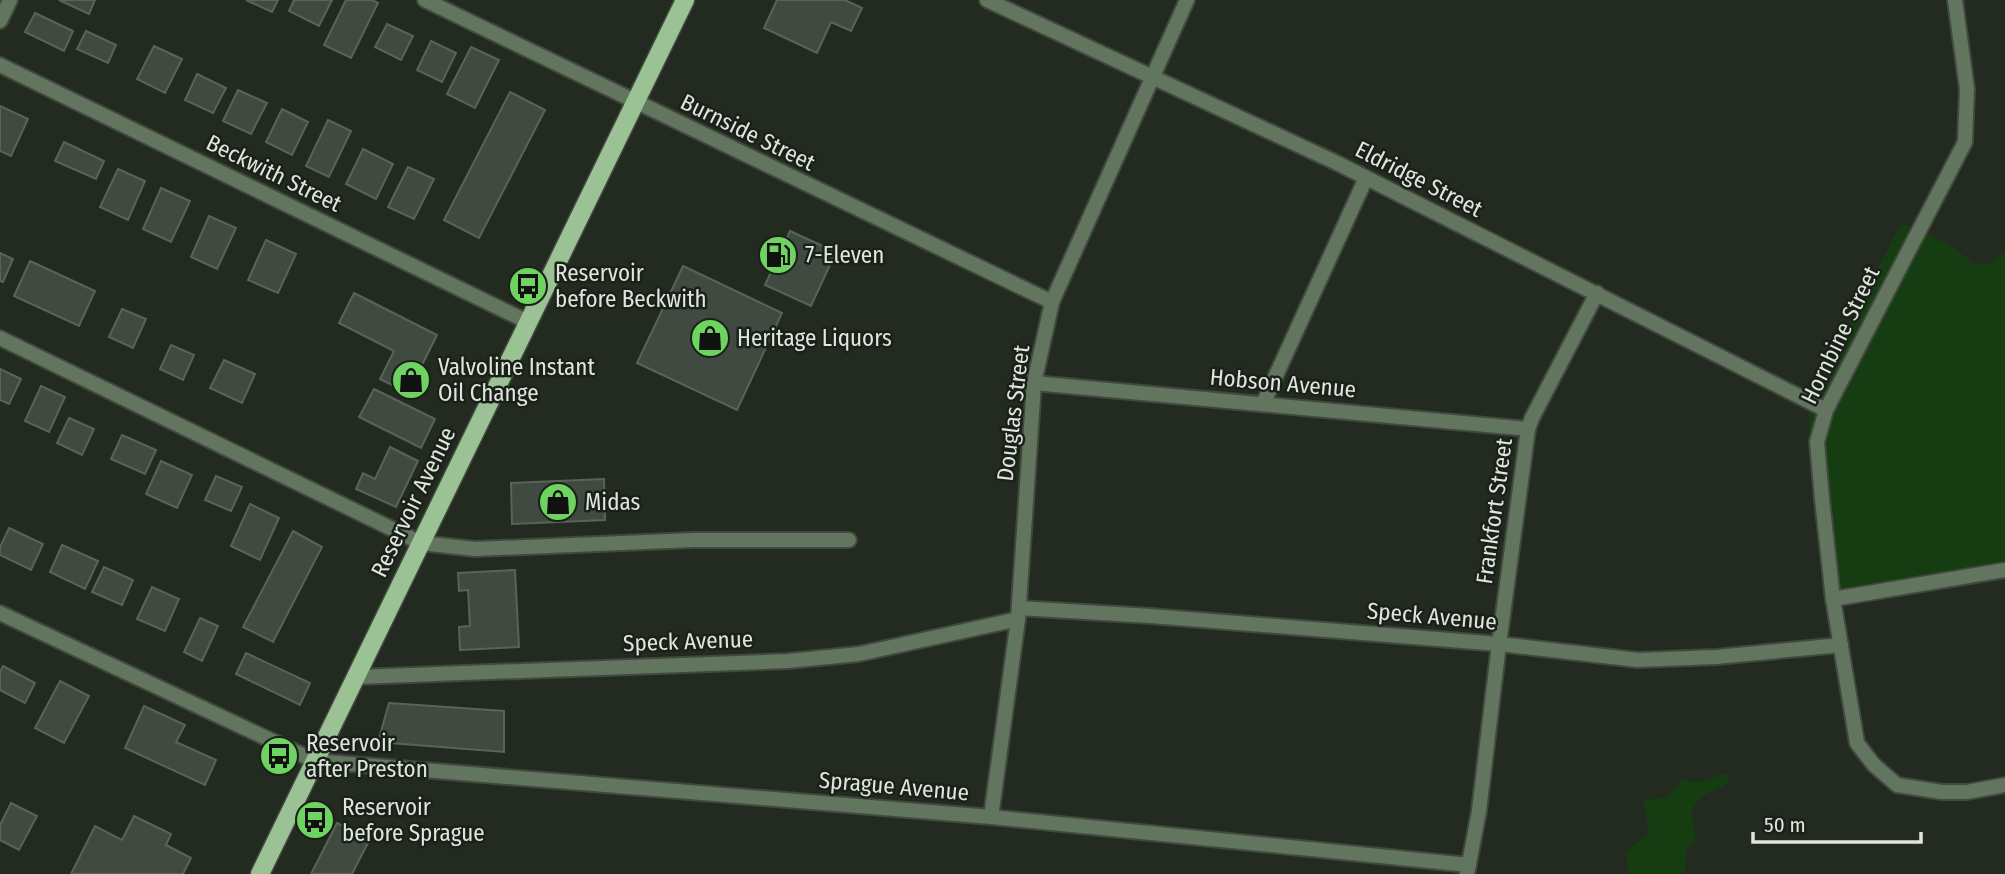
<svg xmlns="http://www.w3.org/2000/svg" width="2005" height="874" font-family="'Fira Sans Condensed',sans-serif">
  <rect width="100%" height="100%" fill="#232b21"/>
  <g fill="#163d11">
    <polygon points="1905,225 1950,245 1972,262 1988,265 2005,252 2005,561 1841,590 1831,589 1814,500 1809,451 1809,399 1900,226"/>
    <polygon points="1729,773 1728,784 1702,796 1691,810 1696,841 1686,850 1685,874 1629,874 1626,852 1649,833 1644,801 1668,796 1682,780 1697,782"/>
  </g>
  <g fill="#414a40" stroke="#5a6358" stroke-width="2">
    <polygon points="59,0 95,0 89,14"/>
    <polygon points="246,0 278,0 272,12"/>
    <polygon points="294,0 332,0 319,26 289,11"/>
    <polygon points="346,0 372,0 378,3 351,58 324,45"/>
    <polygon points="777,0 845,0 862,8 851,31 831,22 817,53 764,28"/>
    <polygon points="35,13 73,31 64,51 25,32"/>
    <polygon points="387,24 413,36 401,60 375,47"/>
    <polygon points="86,31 116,45 108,63 77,49"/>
    <polygon points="431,41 456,53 442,82 417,70"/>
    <polygon points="154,46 182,59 165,93 137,79"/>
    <polygon points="471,47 499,60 475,108 447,94"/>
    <polygon points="197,74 226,88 213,113 185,100"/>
    <polygon points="238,90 267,103 251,134 223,121"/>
    <polygon points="510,92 545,110 479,238 444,220"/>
    <polygon points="0,106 28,119 11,156 0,151"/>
    <polygon points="282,109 308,122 292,155 266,142"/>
    <polygon points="328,120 351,131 329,177 306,166"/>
    <polygon points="64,142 104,161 96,179 55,161"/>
    <polygon points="363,149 393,164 376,199 346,184"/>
    <polygon points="408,167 434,179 414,219 388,207"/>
    <polygon points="118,169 145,181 128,220 100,207"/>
    <polygon points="161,188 190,201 171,242 143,229"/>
    <polygon points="209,216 236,228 217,269 191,257"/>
    <polygon points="790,231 836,252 811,306 765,285"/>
    <polygon points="266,240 296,254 278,293 248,280"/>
    <polygon points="0,253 13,259 3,282 0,281"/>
    <polygon points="30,261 95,291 79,326 14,296"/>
    <polygon points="683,266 782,313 737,410 637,363"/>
    <polygon points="354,293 437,335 408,393 380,379 394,351 339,323"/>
    <polygon points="122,309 146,319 133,348 109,337"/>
    <polygon points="171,345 194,355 183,380 160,369"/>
    <polygon points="224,360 255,374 242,403 210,388"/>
    <polygon points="0,369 21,379 9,404 0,400"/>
    <polygon points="41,386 65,397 49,432 25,421"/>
    <polygon points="374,389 435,419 421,448 359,417"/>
    <polygon points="69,418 94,429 82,455 57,443"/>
    <polygon points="122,435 156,450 145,474 111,459"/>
    <polygon points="390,447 418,461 396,507 356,489 363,473 375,479"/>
    <polygon points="161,461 192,475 177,508 146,494"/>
    <polygon points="216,476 242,487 231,511 205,500"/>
    <polygon points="604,479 605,520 512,524 511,483"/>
    <polygon points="250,504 279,518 260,560 231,546"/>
    <polygon points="9,528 43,544 31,570 0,555 0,547"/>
    <polygon points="293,531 322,547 273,642 243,627"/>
    <polygon points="62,545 98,561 85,589 50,572"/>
    <polygon points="104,567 133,580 122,605 92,592"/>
    <polygon points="515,570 519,647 460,650 459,627 470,626 468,590 459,591 458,573"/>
    <polygon points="152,587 179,599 165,631 137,619"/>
    <polygon points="200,618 218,626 202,661 184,652"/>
    <polygon points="246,653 310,683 300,705 236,674"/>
    <polygon points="3,666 35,683 25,703 0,690 0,672"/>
    <polygon points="60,681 89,696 64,743 35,728"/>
    <polygon points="389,703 504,711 504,752 378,742"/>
    <polygon points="144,706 185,725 176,742 216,760 205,785 125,748"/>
    <polygon points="11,803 37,816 19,850 0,840 0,825"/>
    <polygon points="134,816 171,834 166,845 191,858 183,874 71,874 95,826 122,840"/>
    <polygon points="337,823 370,839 352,874 311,874"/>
  </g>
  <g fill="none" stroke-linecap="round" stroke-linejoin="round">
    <defs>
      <g id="minor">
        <polyline points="425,0 1052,302"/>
        <polyline points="987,0 1337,163 1826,410"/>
        <polyline points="1955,0 1967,89 1965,142 1826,410 1817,442 1822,499 1833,599 1857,743 1874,765 1897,785 1942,792 1967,792 2005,785"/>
        <polyline points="0,21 10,0"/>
        <polyline points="0,65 528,322"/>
        <polyline points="1597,293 1532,418 1528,429 1499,644 1638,660 1716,657 1841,645"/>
        <polyline points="0,338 421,543 475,549 694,540 849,540"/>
        <polyline points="1034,383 1528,429"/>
        <polyline points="1263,404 1366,178"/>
        <polyline points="1833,599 2005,570"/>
        <polyline points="0,613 315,761 991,817 1469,865"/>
        <polyline points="991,817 1018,619 1034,383 1052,302 1187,0"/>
      </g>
      <g id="tertiary">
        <polyline points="1019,608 1151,616 1499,644 1479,811 1467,874"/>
        <polyline points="357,677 788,661 859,654 1018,619"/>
      </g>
      <polyline id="primary" points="260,874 685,0"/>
    </defs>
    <use href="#minor" stroke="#41493f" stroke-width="18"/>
    <use href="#tertiary" stroke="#41493f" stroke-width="18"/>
    <use href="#primary" stroke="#41493f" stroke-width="21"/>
    <use href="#minor" stroke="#62755f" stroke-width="14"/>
    <use href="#tertiary" stroke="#62755f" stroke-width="14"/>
    <use href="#primary" stroke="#9bc295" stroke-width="18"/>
  </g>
  <defs>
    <symbol id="fuel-disc" viewBox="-11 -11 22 22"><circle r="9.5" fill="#6ed360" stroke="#192118"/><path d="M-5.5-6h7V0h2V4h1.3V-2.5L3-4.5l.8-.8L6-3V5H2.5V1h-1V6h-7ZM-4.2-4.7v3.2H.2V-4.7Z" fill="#111"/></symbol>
    <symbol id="bus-disc" viewBox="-11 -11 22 22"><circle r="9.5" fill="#6ed360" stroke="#192118"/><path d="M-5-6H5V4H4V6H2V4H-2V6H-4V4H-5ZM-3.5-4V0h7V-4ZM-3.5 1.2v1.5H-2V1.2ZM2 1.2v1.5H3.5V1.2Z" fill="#111"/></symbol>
    <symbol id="shop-disc" viewBox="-11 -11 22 22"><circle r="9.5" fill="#6ed360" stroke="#192118"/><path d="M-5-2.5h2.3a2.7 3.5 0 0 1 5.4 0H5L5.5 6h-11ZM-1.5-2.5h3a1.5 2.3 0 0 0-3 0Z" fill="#111"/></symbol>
  </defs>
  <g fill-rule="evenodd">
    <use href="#fuel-disc" x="756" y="233" width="44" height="44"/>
    <use href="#bus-disc" x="506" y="264" width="44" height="44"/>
    <use href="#shop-disc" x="688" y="316" width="44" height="44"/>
    <use href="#shop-disc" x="389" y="358" width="44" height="44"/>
    <use href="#shop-disc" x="536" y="480" width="44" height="44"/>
    <use href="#bus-disc" x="257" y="734" width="44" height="44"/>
    <use href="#bus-disc" x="293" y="798" width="44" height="44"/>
  </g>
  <g text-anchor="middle" stroke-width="5" stroke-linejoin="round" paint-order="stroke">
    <g font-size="23" fill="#e0e5df" stroke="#192118">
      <text transform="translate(748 132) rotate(26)" y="8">Burnside Street</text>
      <text transform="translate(274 173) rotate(26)" y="8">Beckwith Street</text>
      <text transform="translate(1419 179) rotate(27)" y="8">Eldridge Street</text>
      <text transform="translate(1840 335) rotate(-64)" y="8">Hornbine Street</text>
      <text transform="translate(1283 383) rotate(5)" y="8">Hobson Avenue</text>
      <text transform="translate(1013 413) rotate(-83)" y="8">Douglas Street</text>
      <text transform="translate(413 502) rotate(-64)" y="8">Reservoir Avenue</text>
      <text transform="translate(1494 511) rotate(-82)" y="8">Frankfort Street</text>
      <text transform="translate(1432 616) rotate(5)" y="8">Speck Avenue</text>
      <text transform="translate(688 641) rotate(-2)" y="8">Speck Avenue</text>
      <text transform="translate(894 786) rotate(5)" y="8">Sprague Avenue</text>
    </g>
    <g font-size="23" fill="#e0e5df" stroke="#192118" text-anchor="start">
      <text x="805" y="263">7-Eleven</text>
      <text x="555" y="281">Reservoir<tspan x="555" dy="26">before Beckwith</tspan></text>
      <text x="737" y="346">Heritage Liquors</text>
      <text x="438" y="375">Valvoline Instant<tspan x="438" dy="26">Oil Change</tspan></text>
      <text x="585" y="510">Midas</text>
      <text x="306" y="751">Reservoir<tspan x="306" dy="26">after Preston</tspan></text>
      <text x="342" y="815">Reservoir<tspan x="342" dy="26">before Sprague</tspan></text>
    </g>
  </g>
  <path d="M1753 832v10h168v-10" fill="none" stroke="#e0e5df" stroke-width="3.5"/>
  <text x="1764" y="832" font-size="21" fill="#e0e5df" stroke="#192118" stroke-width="5" paint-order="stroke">50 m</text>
</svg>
